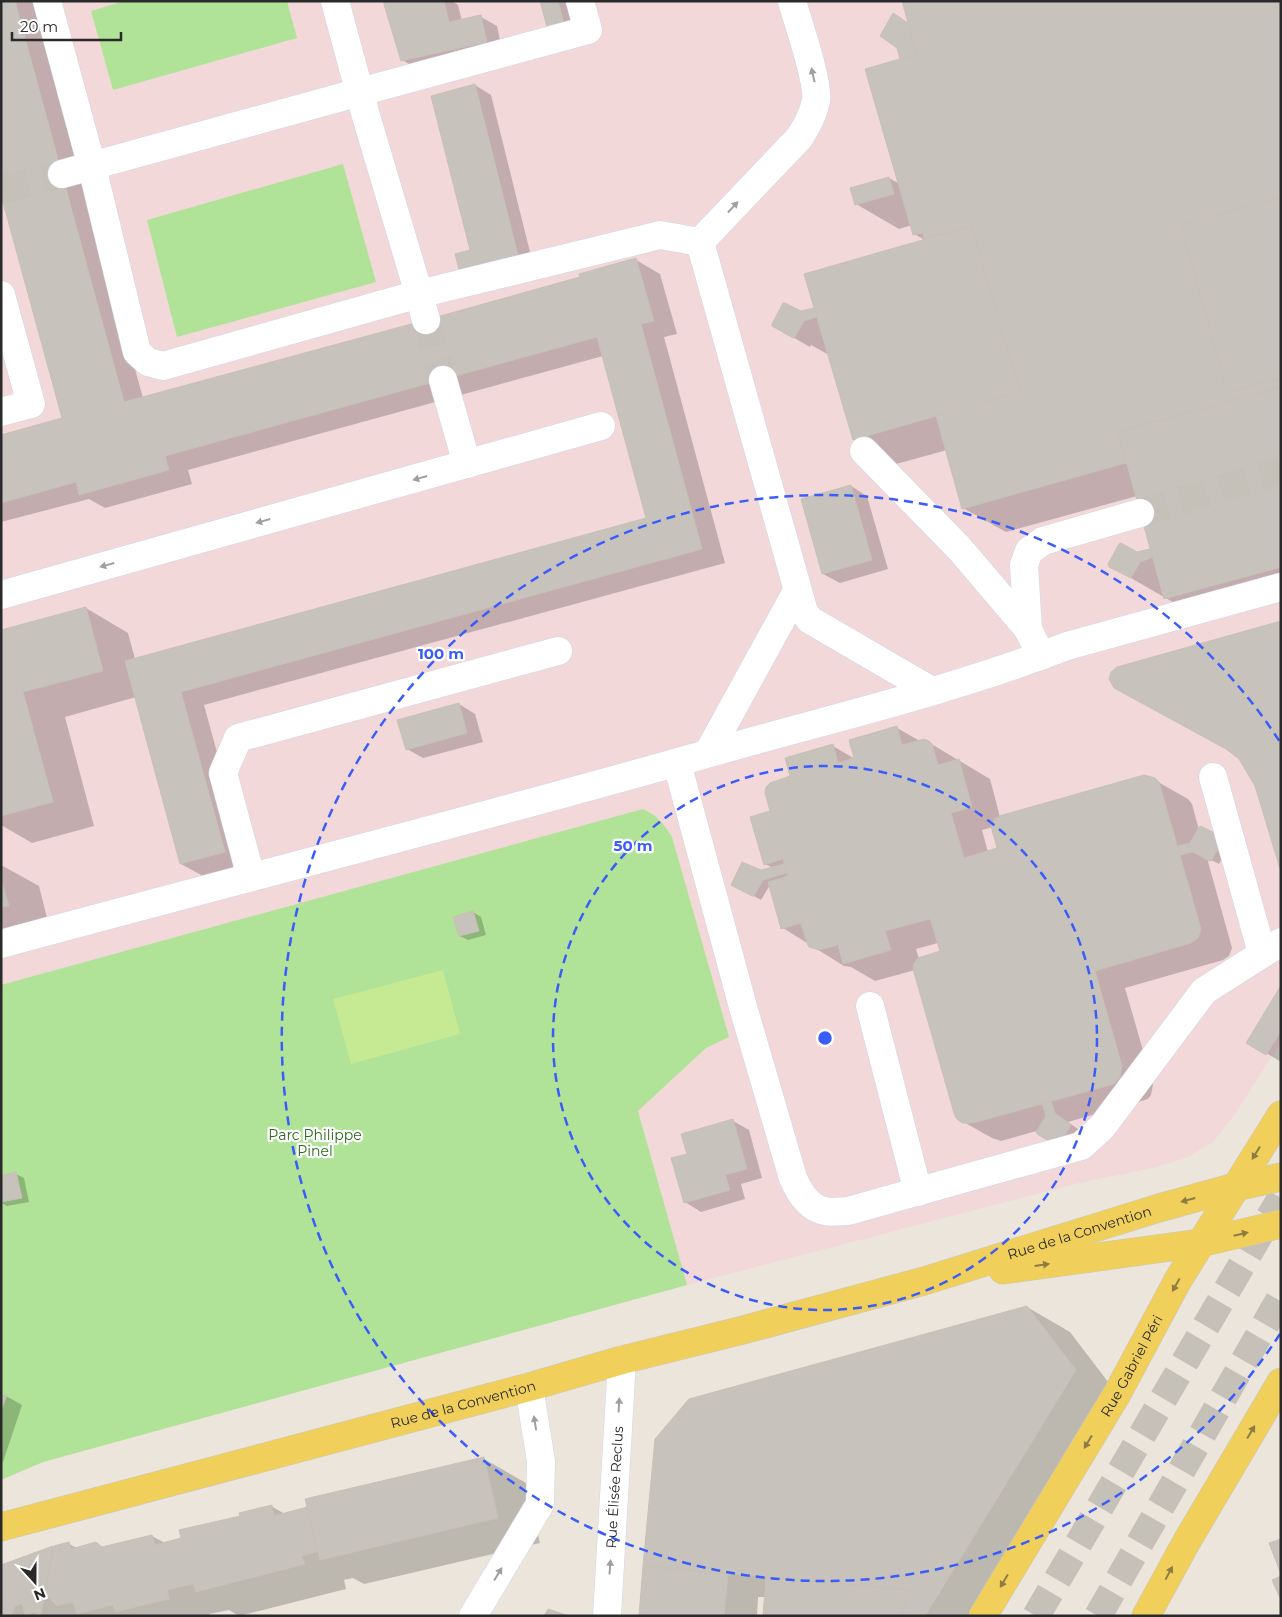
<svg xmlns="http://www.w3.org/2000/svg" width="1282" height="1617" font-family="Montserrat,sans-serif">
  <rect width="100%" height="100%" fill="#ece5db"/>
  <polygon fill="#f3d8d9" points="1,1 1281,1 1281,1042 1235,1114 1213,1142 1186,1158 1153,1168 1079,1183 687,1285 43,1462 1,1480"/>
  <g fill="#b0e397">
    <polygon points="124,1 287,1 297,38 113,90 91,11"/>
    <polygon points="343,164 376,282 177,337 147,220"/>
    <path d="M 643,809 C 657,815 664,824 672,837 L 729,1037 L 706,1048 L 638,1111 L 687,1285 L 43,1462 L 1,1480 L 1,985 Z"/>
  </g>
  <polygon fill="#c5ea93" points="443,970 460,1034 351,1064 333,999"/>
  <g fill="#0003" fill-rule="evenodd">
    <polygon points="1,1 34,1 143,398 581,278 636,260 660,274 677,334 664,337 725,563 204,705 248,865 205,877 181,864 136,697 65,717 94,826 32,843 1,825 1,631 86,608 128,633 135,659 648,519 603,356 188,470 192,484 105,508 89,499 1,522 1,436 63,419"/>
    <polygon points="384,1 452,1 458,5 462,21 481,17 497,26 502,50 418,69 402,60"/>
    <polygon points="541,1 571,1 580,32 564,36"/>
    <path d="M 1281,1 L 1281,593 L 1197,616 L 1110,566 L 1137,554 L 1150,550 L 1153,552 L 1137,496 L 1006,532 L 963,508 L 947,450 L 896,464 L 854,440 L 829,355 L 811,345 L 810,347 L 773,326 L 801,313 L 815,309 L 925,240 L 914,234 L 912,225 L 899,229 L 856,204 L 889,178 L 900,184 L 902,60 L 893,15 L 910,25 ZM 1121,459 L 1128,462 L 1128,465 L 1120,461 Z"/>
    <polygon points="475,85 491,95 534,268 472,250"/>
    <polygon points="851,486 867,496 888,569 840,583 823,574"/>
    <polygon points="459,704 475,714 483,742 423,758 407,749"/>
    <path d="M 897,728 L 920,741 L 928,742 L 990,779 L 1000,817 L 1151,778 L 1188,799 L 1192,804 L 1199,830 L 1230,845 L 1219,864 L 1207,858 L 1232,948 L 1229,956 L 1223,960 L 1125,988 L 1153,1085 L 1151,1095 L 1148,1099 L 1068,1122 L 1078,1129 L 1067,1149 L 1040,1130 L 1001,1141 L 992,1138 L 960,1120 L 915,970 L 875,981 L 851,967 L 844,966 L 783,928 L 770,885 L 761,900 L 733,884 L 761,872 L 773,868 L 765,864 L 771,812 L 791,777 L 833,746 L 855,759 ZM 993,827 L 999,849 L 988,852 L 982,830 ZM 938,943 L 941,952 L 919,959 L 916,949 Z"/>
    <polygon points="1,865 39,886 50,930 1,943"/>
    <polygon points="473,912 481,917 486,935 468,940 460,936"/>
    <polygon points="1280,989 1281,989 1281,1062 1248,1042"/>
    <polygon points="733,1121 749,1130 762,1178 741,1184 745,1199 701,1212 685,1202 688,1155"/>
    <polygon points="16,1174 24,1178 29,1202 7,1206 1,1203 1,1177"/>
    <polygon points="1027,1307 1070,1332 1118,1395 982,1616 764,1616 765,1597 758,1597 757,1616 640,1616 656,1439"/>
    <polygon points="6,1396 22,1405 3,1462 1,1461 1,1397"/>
    <polygon points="484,1459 526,1483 540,1543 364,1584 353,1578 344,1580 346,1589 239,1616 229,1610 209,1614 209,1616 1,1616 1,1566 54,1547 69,1544 77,1548 103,1548 152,1536 165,1543 183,1539 271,1506 285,1514"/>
  </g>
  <g fill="#c7c2bb" stroke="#c7c1b5">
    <polygon points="1,1 15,1 124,402 426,320 580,277 579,274 636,258 654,321 641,324 702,549 181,692 225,852 180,864 125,661 646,518 597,337 165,456 169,470 79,495 76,482 1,503 1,435 62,418 1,195"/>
    <polygon points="383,1 444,1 449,22 481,15 487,42 401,61"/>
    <polygon points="540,1 558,1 564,23 547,27"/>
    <polygon points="902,1 1281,1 1281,197 1181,225 1227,392 1281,378 1281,387 1118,432 1126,463 962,509 936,416 1020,392 971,226 924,239 923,233 913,235 865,69 917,54"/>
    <polygon points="893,13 908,23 917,54 900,59 897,48 880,36"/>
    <polygon points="475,84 519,259 460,273 455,254 470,250 431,96"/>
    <polygon points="889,177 894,194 855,205 850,188"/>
    <polygon points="1281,197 1281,378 1227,392 1181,225"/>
    <polygon points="971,226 1020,392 853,440 804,274"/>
    <polygon points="783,303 785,303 801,311 814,308 817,317 804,321 795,337 793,338 772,326 772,324"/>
    <polygon points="1281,387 1281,567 1164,599 1118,432"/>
    <polygon points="851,485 872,560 822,574 801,499"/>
    <polygon points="1121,543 1137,552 1150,549 1153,557 1140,562 1131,578 1109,567 1108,564 1119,544"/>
    <polygon points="86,607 103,671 23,692 53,802 1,816 1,630"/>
    <polygon points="1281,621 1281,872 1255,786 1239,759 1226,749 1114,688 1109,679 1111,672 1117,667"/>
    <polygon points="459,703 467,733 406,750 397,720"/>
    <polygon points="897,726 902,745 924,739 929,741 932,744 938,765 959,759 972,807 951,813 964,858 997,848 991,826 994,820 999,816 1144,775 1155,778 1159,782 1201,929 1198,938 1191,943 1095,971 1122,1066 1120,1077 1114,1084 973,1123 962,1123 956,1118 954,1113 913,969 914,963 918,958 940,951 930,919 885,931 891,950 843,964 838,945 819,950 809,947 807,943 801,923 781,929 768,882 788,876 787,873 783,859 764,865 750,817 770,811 765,793 766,787 770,783 790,776 785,758 833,744 838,763 854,758 849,740"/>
    <polygon points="1201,826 1222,837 1223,840 1211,861 1209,861 1193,852 1180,855 1178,846 1190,843 1199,827"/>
    <polygon points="742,862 761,870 784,864 787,873 763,880 754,896 752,896 731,885"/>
    <polygon points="1,879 9,906 1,907"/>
    <polygon points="473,911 479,931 459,936 453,917"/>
    <polygon points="1280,987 1281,1031 1266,1055 1246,1043"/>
    <polygon points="1051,1101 1055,1113 1071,1125 1059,1145 1057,1146 1037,1134 1036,1132 1046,1116 1042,1104"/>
    <polygon points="733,1119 747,1169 725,1175 730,1190 684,1203 671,1158 687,1154 681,1134"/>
    <polygon points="16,1172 22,1198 1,1202 1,1176"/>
    <polygon points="1027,1306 1076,1370 925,1616 901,1616 912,1590 643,1566 655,1439 689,1399"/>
    <polygon points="7,1395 1,1411 1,1396"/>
    <polygon points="484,1457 498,1518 320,1560 305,1499"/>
    <polygon points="272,1505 274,1516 307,1507 317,1552 302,1556 305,1564 196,1592 193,1584 167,1590 169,1599 115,1612 113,1605 77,1614 73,1602 57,1606 45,1593 54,1546 69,1542 71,1549 96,1542 102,1547 152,1535 155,1545 181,1538 179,1530 240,1516 239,1513"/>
    <polygon points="1281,1539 1281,1574 1269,1543"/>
    <polygon points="53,1546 41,1616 35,1616 36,1612 25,1615 22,1604 15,1606 12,1616 1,1616 1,1565"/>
    <polygon points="643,1566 728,1574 724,1616 639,1616"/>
    <polygon points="1281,1576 1281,1600 1272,1580"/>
    <polygon points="766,1577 912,1590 901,1616 763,1616"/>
    <polygon points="548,1609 569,1616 544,1616"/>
  </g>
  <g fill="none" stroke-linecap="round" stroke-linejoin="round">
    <g stroke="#c5c0b8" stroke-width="28" stroke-dasharray="28 14" stroke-linecap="butt">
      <polyline points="1,190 62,174"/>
      <polyline points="426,320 443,380"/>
      <polyline points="1140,513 1281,470"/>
    </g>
    <g stroke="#c5c0b8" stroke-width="28" stroke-dasharray="28 14" stroke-linecap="butt">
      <polyline points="1036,1616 1281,1198"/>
      <polyline points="1098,1616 1281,1297"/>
    </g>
    <defs>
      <g id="minor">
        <polyline points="47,1 92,167 137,352 148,362 163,366 419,294 426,320"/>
        <polyline points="335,1 366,116 419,294 660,235 700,242 804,612 810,620 932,691"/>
        <polyline points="62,174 360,92 588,30 580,1"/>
        <path d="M 700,242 L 800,137 C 807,125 813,115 816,101 C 819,82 798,23 792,1"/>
        <polyline points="1,295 31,404 1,412"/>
        <polyline points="443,380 467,464"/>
        <polyline points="864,451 959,548 1028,629 1041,656"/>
        <polyline points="1,595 601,426"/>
        <polyline points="1028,629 1024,565 1029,551 1043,541 1140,513"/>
        <polyline points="708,753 797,591"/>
        <path d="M 677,763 L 743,1007 L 793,1178 C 799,1192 808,1208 825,1211 C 832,1213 841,1211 848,1211 L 1081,1146 L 1102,1127 L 1204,991 L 1281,942"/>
        <polyline points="1213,777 1262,953"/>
        <polyline points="251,877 223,773 238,738 558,651"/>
        <path d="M 1,944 C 237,880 475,820 710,753 C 829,719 951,691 1067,646 L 1281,587"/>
        <polyline points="870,1006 918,1192"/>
        <polyline points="473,1616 540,1504 541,1461 529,1387"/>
        <path id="s1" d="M 607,1616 L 622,1360"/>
      </g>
      <g id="major">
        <polyline points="1003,1270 1200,1243 1281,1224"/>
        <path id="s2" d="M 1,1527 L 529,1387 L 622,1360 L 743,1330 L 924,1281 L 1159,1208 L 1235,1187 L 1281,1177"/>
        <path id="s3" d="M 983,1616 L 1117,1394 L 1178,1280 L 1281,1115"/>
        <polyline points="1146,1616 1187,1541 1281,1382"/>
      </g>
    </defs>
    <use href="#minor" stroke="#d1d4e3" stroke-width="29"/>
    <use href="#major" stroke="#c8c8c8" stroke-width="29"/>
    <use href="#minor" stroke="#fff" stroke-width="28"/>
    <use href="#major" stroke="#f1cf5b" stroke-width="28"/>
  </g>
  <defs><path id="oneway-solid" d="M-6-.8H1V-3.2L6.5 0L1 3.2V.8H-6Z" transform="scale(1.25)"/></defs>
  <g fill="#9f9f9f">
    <use href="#oneway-solid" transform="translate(813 75) rotate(-103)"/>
    <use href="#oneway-solid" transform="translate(733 207) rotate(-47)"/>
    <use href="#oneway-solid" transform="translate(420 478) rotate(164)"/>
    <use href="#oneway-solid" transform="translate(263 521) rotate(164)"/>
    <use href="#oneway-solid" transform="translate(107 565) rotate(164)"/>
    <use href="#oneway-solid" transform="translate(619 1405) rotate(-87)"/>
    <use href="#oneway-solid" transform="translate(535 1423) rotate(-99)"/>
    <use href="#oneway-solid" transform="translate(610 1567) rotate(-86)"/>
    <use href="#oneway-solid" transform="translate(498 1574) rotate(-59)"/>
  </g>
  <g fill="#8e7c42">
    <use href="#oneway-solid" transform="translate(1256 1153) rotate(122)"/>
    <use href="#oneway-solid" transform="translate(1188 1200) rotate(165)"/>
    <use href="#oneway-solid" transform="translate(1241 1234) rotate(-13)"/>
    <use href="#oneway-solid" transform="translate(1042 1265) rotate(-8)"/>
    <use href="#oneway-solid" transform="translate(1176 1285) rotate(119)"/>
    <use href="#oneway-solid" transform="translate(1251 1432) rotate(-59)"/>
    <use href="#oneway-solid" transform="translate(1088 1442) rotate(121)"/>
    <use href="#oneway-solid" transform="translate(1169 1573) rotate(-62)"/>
    <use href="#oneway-solid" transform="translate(1004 1581) rotate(121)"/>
  </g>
  <g fill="none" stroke="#3a5cfa" stroke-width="2.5" stroke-dasharray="9 6">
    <circle cx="825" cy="1038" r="272"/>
    <path d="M1280 1334A543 543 0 1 1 1280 742"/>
  </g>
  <g text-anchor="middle" stroke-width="4.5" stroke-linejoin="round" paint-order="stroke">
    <g font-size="14" fill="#296719" stroke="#fff">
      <text x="315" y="1140">Parc Philippe<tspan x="315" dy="16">Pinel</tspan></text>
    </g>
    <g font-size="14" fill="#2a2a2a" stroke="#fff">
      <text dy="5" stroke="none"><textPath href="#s2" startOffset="1118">Rue de la Convention</textPath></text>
      <text dy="5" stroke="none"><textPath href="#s3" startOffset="291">Rue Gabriel Péri</textPath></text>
      <text dy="5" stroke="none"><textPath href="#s2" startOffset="478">Rue de la Convention</textPath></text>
      <text dy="5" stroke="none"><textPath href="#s1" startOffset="129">Rue Élisée Reclus</textPath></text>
    </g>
  </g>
  <circle cx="825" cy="1038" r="8" fill="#3a5cfa" stroke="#fff" stroke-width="2.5"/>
  <g font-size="15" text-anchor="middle" font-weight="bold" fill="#3a5cfa" stroke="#fff" stroke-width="4.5" stroke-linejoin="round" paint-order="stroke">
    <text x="441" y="659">100 m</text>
    <text x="633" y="851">50 m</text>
  </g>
  <rect width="1282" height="1617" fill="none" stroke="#2a2a2a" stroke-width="5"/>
  <g transform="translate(35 1582) rotate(159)" stroke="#ffffff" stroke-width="4" paint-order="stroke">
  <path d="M0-4L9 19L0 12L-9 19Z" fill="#2a2a2a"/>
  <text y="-8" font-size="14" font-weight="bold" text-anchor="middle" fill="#2a2a2a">N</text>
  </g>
  <path d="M12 32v8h109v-8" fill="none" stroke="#2a2a2a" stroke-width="2.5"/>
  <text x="20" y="32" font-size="15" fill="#2a2a2a" stroke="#ffffff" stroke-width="4" paint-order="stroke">20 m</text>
</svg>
